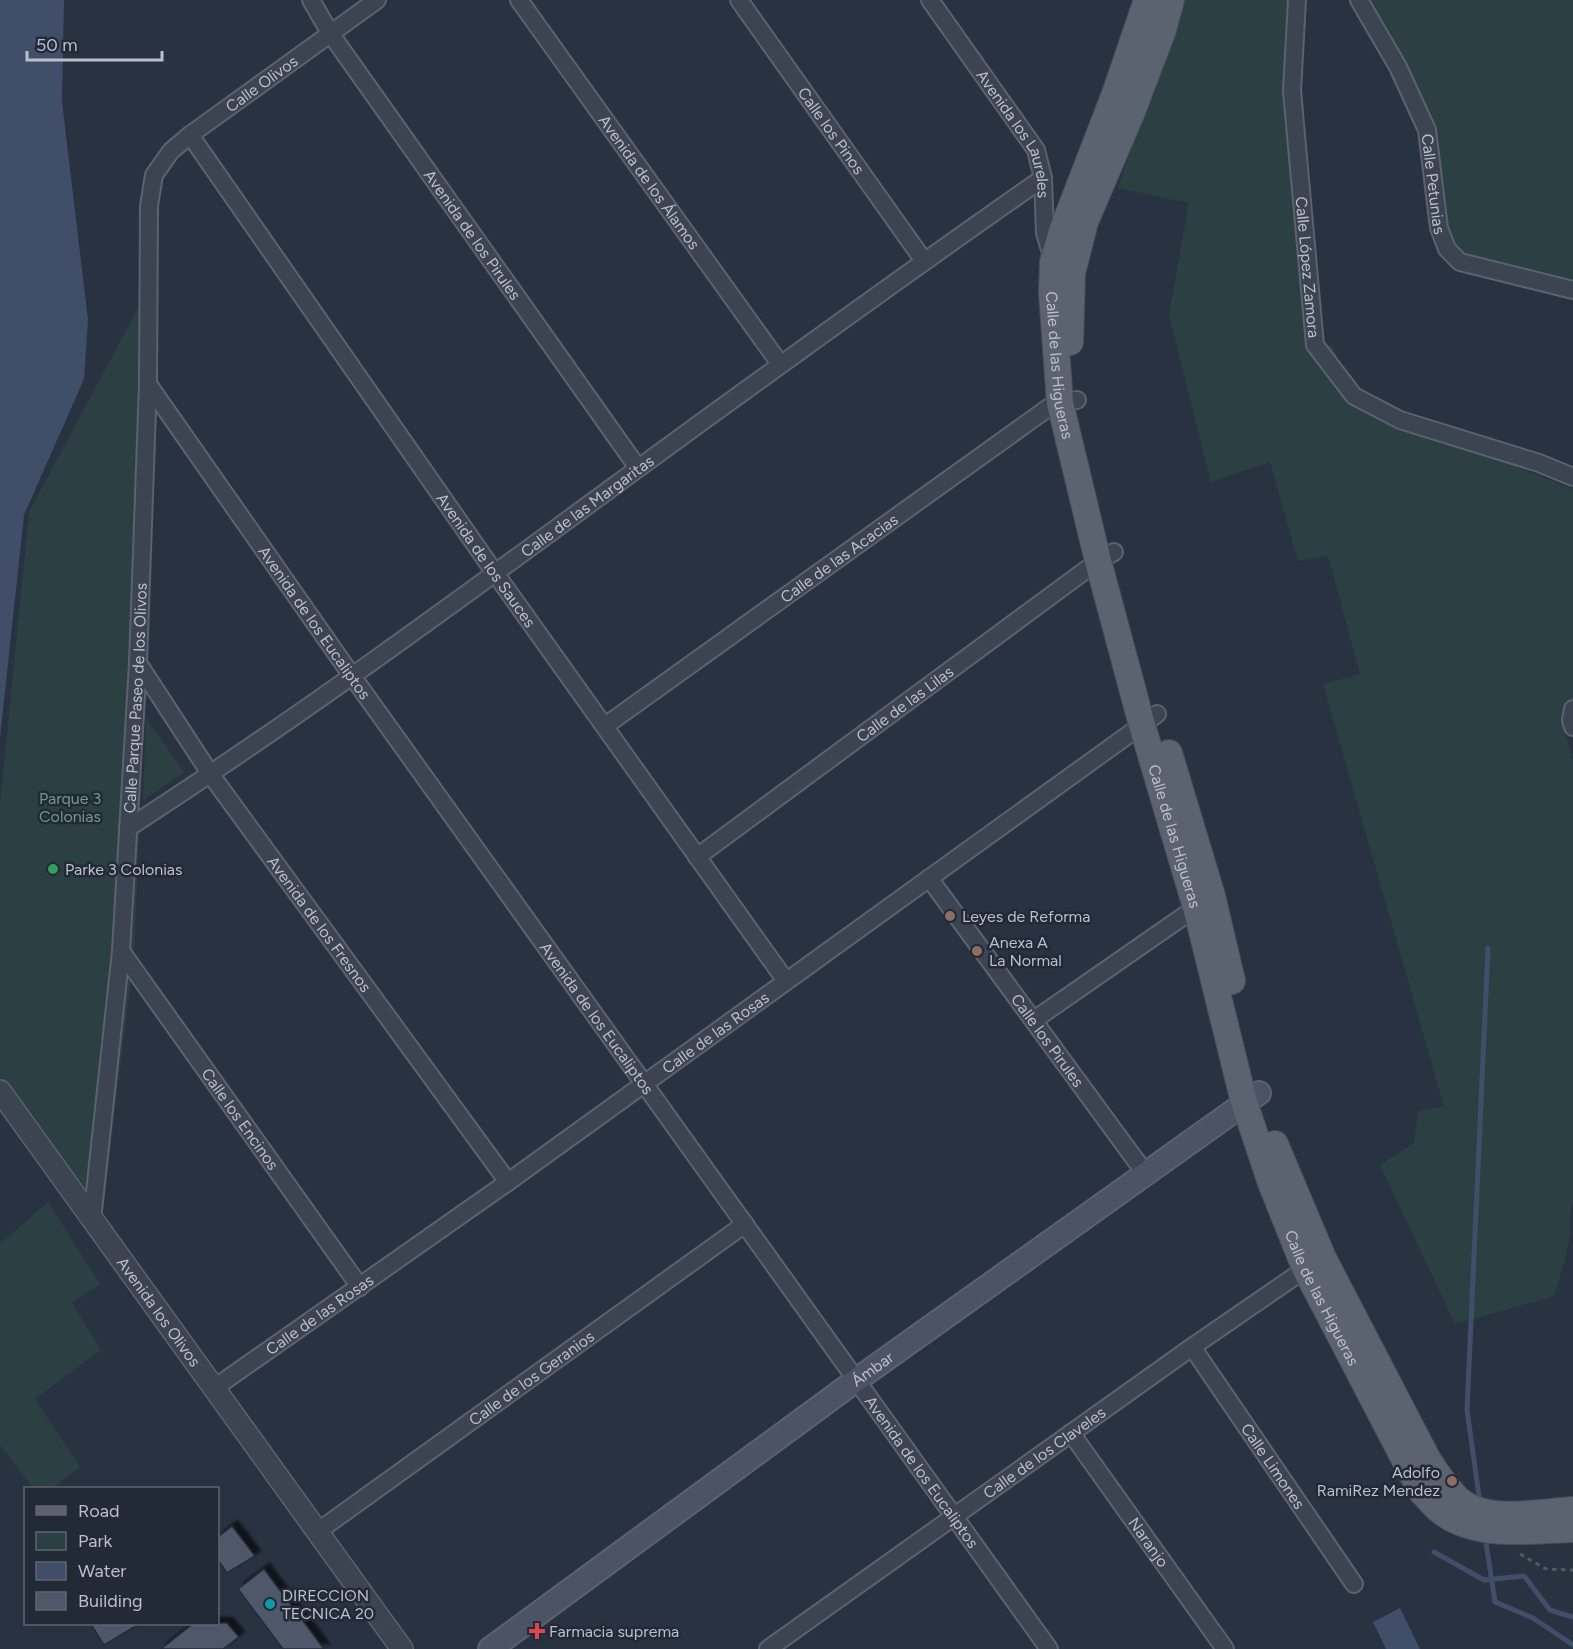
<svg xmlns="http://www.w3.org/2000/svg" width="1573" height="1649" font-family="Figtree,sans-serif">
  <defs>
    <filter id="shadow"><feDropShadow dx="5.5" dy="-5.5" stdDeviation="1.5" flood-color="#0009"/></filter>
  </defs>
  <rect width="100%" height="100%" fill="#293241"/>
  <g fill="#2c4043">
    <path d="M 1181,0 L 1297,0 L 1292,91 L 1315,345 L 1332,345 L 1354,397 L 1400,420 L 1573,489 L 1573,705 L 1561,719 L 1573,761 L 1573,1202 C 1568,1214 1571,1227 1569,1240 C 1566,1259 1560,1277 1554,1296 L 1455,1324 L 1380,1165 L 1414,1143 L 1418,1111 L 1444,1106 L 1323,684 L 1360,674 L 1328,556 L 1298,561 L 1270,462 L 1211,482 L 1169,314 L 1189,203 L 1118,188 Z"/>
    <polygon points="1358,0 1573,0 1573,290 1447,249 1427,130"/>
    <polygon points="154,278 157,386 134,954 103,1210 0,1077 0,806 29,512"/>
    <polygon points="146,718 184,772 143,801"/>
    <polygon points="48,1202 100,1284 72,1303 101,1350 35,1399 80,1467 53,1488 33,1488 0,1445 0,1244"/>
  </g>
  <g fill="#404e69">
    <polygon points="0,0 64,0 62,102 88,320 84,379 24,515 0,738"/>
    <polygon points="1400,1608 1420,1649 1386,1649 1373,1622"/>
  </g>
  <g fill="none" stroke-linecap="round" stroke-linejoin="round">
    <g stroke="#404e69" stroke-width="5">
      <polyline points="1480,1503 1467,1410 1488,948"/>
      <polyline points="1485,1536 1495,1602 1533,1618 1573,1645"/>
      <polyline points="1434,1552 1484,1580 1524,1576 1550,1610 1573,1617"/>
    </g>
  </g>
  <g fill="#4f586a" stroke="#242b39" stroke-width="1.5" filter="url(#shadow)">
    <polygon points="232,1526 255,1556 227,1573 218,1560 218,1537"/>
    <polygon points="264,1569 324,1649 283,1649 238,1589"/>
    <polygon points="90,1623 141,1623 104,1645"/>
    <polygon points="194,1623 227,1623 239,1637 223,1649 161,1649"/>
  </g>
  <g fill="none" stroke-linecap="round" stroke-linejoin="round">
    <defs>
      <g id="minor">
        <path id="s1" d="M 311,0 L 330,33 L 638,468"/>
        <path id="s2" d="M 519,0 L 780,364"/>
        <path id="s3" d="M 739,0 L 924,261"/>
        <path id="s4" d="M 930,0 L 1036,150 L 1043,178 L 1045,233 L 1053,260"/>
        <path id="s5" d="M 1297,0 L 1292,91 L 1315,345 L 1354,396 L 1400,420 L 1539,463 L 1573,477"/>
        <path id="s6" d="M 1359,0 L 1398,67 L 1427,130 L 1439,228 L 1447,249 L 1460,262 L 1573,290"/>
        <path id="s7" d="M 190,135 L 495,573 L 786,981"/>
        <path id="s8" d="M 148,384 L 352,676 L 1049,1649"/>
        <path id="s9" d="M 138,663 L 211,775 L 508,1182"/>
        <polyline points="1573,709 1571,720 1573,727"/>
        <path id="s10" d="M 605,726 L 1048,408 L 1060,403 L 1077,400"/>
        <path id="s11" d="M 128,828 C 303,715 471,591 640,467 C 773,370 907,273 1043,178"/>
        <path id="s12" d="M 697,857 L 1098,561 L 1114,552"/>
        <path id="s13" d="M 929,878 L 1145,1173"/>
        <path id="s14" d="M 121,951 L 360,1287"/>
        <polyline points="1034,1020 1204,902"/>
        <path id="s15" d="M 92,1220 L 121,951 L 138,663 L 148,384 L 149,206 L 154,175 L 171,151 L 190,135 L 377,0"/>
        <path id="s16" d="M 1192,1347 L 1354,1584"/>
        <path id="s17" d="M 213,1389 L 508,1182 L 1157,714"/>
        <path id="s18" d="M 1071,1433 L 1225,1649"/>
        <path id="s19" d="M 317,1532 L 745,1224"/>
        <path id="s20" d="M 768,1649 L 1192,1347 L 1314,1263"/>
      </g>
      <g id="tertiary">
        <path id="s21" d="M 0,1091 L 402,1649"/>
      </g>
      <g id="secondary">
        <path id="s22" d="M 490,1649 L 855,1381 L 1259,1093"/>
      </g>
      <g id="primary">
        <path id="s23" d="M 1147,0 L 1115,94 L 1062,231 L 1053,262 L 1052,294 L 1060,403 L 1098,561 L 1142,725 L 1196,907 L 1244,1102 L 1271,1183 L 1305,1268 L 1421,1491 C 1427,1497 1432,1503 1437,1508 C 1473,1540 1529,1530 1573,1529"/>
        <polyline points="1070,342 1072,273 1085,222 1131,114 1163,30 1171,0"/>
        <polyline points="1169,753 1212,896 1232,981"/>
        <path d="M 1275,1144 L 1323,1258 L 1428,1460 C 1437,1473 1447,1489 1459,1500 C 1487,1524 1539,1512 1573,1510"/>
      </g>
    </defs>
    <use href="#minor" stroke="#5b626f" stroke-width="20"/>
    <use href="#tertiary" stroke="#5b626f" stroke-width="24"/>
    <use href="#secondary" stroke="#5b626f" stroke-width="26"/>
    <use href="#primary" stroke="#474d5b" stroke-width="28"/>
    <polyline stroke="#4b5d61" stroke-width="3" stroke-dasharray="4.5 4.5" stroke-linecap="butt" points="1520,1554 1546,1569 1573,1570"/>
    <use href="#minor" stroke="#3d4451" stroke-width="16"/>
    <use href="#tertiary" stroke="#3d4451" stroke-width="21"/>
    <use href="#secondary" stroke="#4b5364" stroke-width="22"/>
    <use href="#primary" stroke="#5b6371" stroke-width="26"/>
  </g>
  <circle fill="#2e9e5b" stroke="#222937" stroke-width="2" cx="53" cy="869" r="6"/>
  <g fill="#8d6e63" stroke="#222937" stroke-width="2">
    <circle cx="950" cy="916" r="6"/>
    <circle cx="977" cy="951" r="6"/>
    <circle cx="1452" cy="1481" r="6"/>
  </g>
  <circle fill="#0f9aa8" stroke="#222937" stroke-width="2" cx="270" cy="1604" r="6"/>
  <path fill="#e0444e" stroke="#222937" stroke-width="2" d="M534 1622h6v6h6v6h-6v6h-6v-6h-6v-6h6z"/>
  <g text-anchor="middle" stroke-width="5" stroke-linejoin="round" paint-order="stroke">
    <g font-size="16" fill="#babfcb" stroke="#222937">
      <text dy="6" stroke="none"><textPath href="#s15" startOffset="1190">Calle Olivos</textPath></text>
      <text dy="6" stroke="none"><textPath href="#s3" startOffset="160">Calle los Pinos</textPath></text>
      <text dy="6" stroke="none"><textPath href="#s4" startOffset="160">Avenida los Laureles</textPath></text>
      <text dy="6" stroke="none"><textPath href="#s2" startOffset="224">Avenida de los Álamos</textPath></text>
      <text dy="6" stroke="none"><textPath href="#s6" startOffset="201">Calle Petunias</textPath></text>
      <text dy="6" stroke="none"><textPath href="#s1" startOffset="285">Avenida de los Pirules</textPath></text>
      <text dy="6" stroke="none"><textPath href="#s5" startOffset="268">Calle López Zamora</textPath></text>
      <text dy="6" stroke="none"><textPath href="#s23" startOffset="382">Calle de las Higueras</textPath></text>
      <text dy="6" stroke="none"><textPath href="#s11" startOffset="561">Calle de las Margaritas</textPath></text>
      <text dy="6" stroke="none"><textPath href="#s10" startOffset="288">Calle de las Acacias</textPath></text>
      <text dy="6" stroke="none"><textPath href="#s7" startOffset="518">Avenida de los Sauces</textPath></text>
      <text dy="6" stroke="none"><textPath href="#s8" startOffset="291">Avenida de los Eucaliptos</textPath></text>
      <text dy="6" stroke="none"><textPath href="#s15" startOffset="524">Calle Parque Paseo de los Olivos</textPath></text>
      <text dy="6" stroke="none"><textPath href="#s12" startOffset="258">Calle de las Lilas</textPath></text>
      <text dy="6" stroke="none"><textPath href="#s23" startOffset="868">Calle de las Higueras</textPath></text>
      <text dy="6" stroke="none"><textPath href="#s9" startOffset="318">Avenida de los Fresnos</textPath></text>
      <text dy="6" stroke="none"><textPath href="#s8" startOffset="777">Avenida de los Eucaliptos</textPath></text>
      <text dy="6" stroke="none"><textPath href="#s17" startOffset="616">Calle de las Rosas</textPath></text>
      <text dy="6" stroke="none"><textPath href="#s13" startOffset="201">Calle los Pirules</textPath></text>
      <text dy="6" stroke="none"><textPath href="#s14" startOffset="206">Calle los Encinos</textPath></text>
      <text dy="6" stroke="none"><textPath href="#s23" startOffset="1354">Calle de las Higueras</textPath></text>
      <text dy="6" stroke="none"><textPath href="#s21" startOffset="272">Avenida los Olivos</textPath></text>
      <text dy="6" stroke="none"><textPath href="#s17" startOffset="130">Calle de las Rosas</textPath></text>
      <text dy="6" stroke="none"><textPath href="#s22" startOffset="474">Ámbar</textPath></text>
      <text dy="6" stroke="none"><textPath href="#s19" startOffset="264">Calle de los Geranios</textPath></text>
      <text dy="6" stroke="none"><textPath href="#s20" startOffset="339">Calle de los Claveles</textPath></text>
      <text dy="6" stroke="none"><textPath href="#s16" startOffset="144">Calle Limones</textPath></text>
      <text dy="6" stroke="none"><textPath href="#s8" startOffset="1335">Avenida de los Eucaliptos</textPath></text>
      <text dy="6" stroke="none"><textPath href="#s18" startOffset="134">Naranjo</textPath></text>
    </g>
    <g font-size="16" fill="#739a7f" stroke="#222937">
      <text x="70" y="804">Parque 3<tspan x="70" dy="18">Colonias</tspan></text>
    </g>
    <g font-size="16" fill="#babfcb" stroke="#222937" text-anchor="start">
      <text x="65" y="875">Parke 3 Colonias</text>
      <text x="962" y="922">Leyes de Reforma</text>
      <text x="989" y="948">Anexa A<tspan x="989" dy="18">La Normal</tspan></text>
      <text x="1440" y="1478" text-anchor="end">Adolfo<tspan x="1440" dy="18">RamiRez Mendez</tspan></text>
      <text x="282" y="1601">DIRECCION<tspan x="282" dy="18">TECNICA 20</tspan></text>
      <text x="549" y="1637">Farmacia suprema</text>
    </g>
  </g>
  <rect x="24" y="1487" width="195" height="138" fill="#222937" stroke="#5f6572" stroke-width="1.5"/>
  <rect x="36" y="1506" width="30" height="9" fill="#5b6371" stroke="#5f6572" stroke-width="1.5"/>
  <text x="78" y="1517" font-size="18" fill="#babfcb">Road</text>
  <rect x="36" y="1532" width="30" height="18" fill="#2c4043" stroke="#5f6572" stroke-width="1.5"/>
  <text x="78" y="1547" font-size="18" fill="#babfcb">Park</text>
  <rect x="36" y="1562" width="30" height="18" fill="#404e69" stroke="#5f6572" stroke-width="1.5"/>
  <text x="78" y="1577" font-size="18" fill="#babfcb">Water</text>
  <rect x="36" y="1592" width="30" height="18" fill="#4f586a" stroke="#5f6572" stroke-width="1.5"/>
  <text x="78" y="1607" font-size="18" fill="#babfcb">Building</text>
  <path d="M27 51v9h135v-9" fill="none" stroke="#babfcb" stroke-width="3"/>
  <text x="36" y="51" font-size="18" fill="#babfcb" stroke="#222937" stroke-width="4.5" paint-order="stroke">50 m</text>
</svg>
